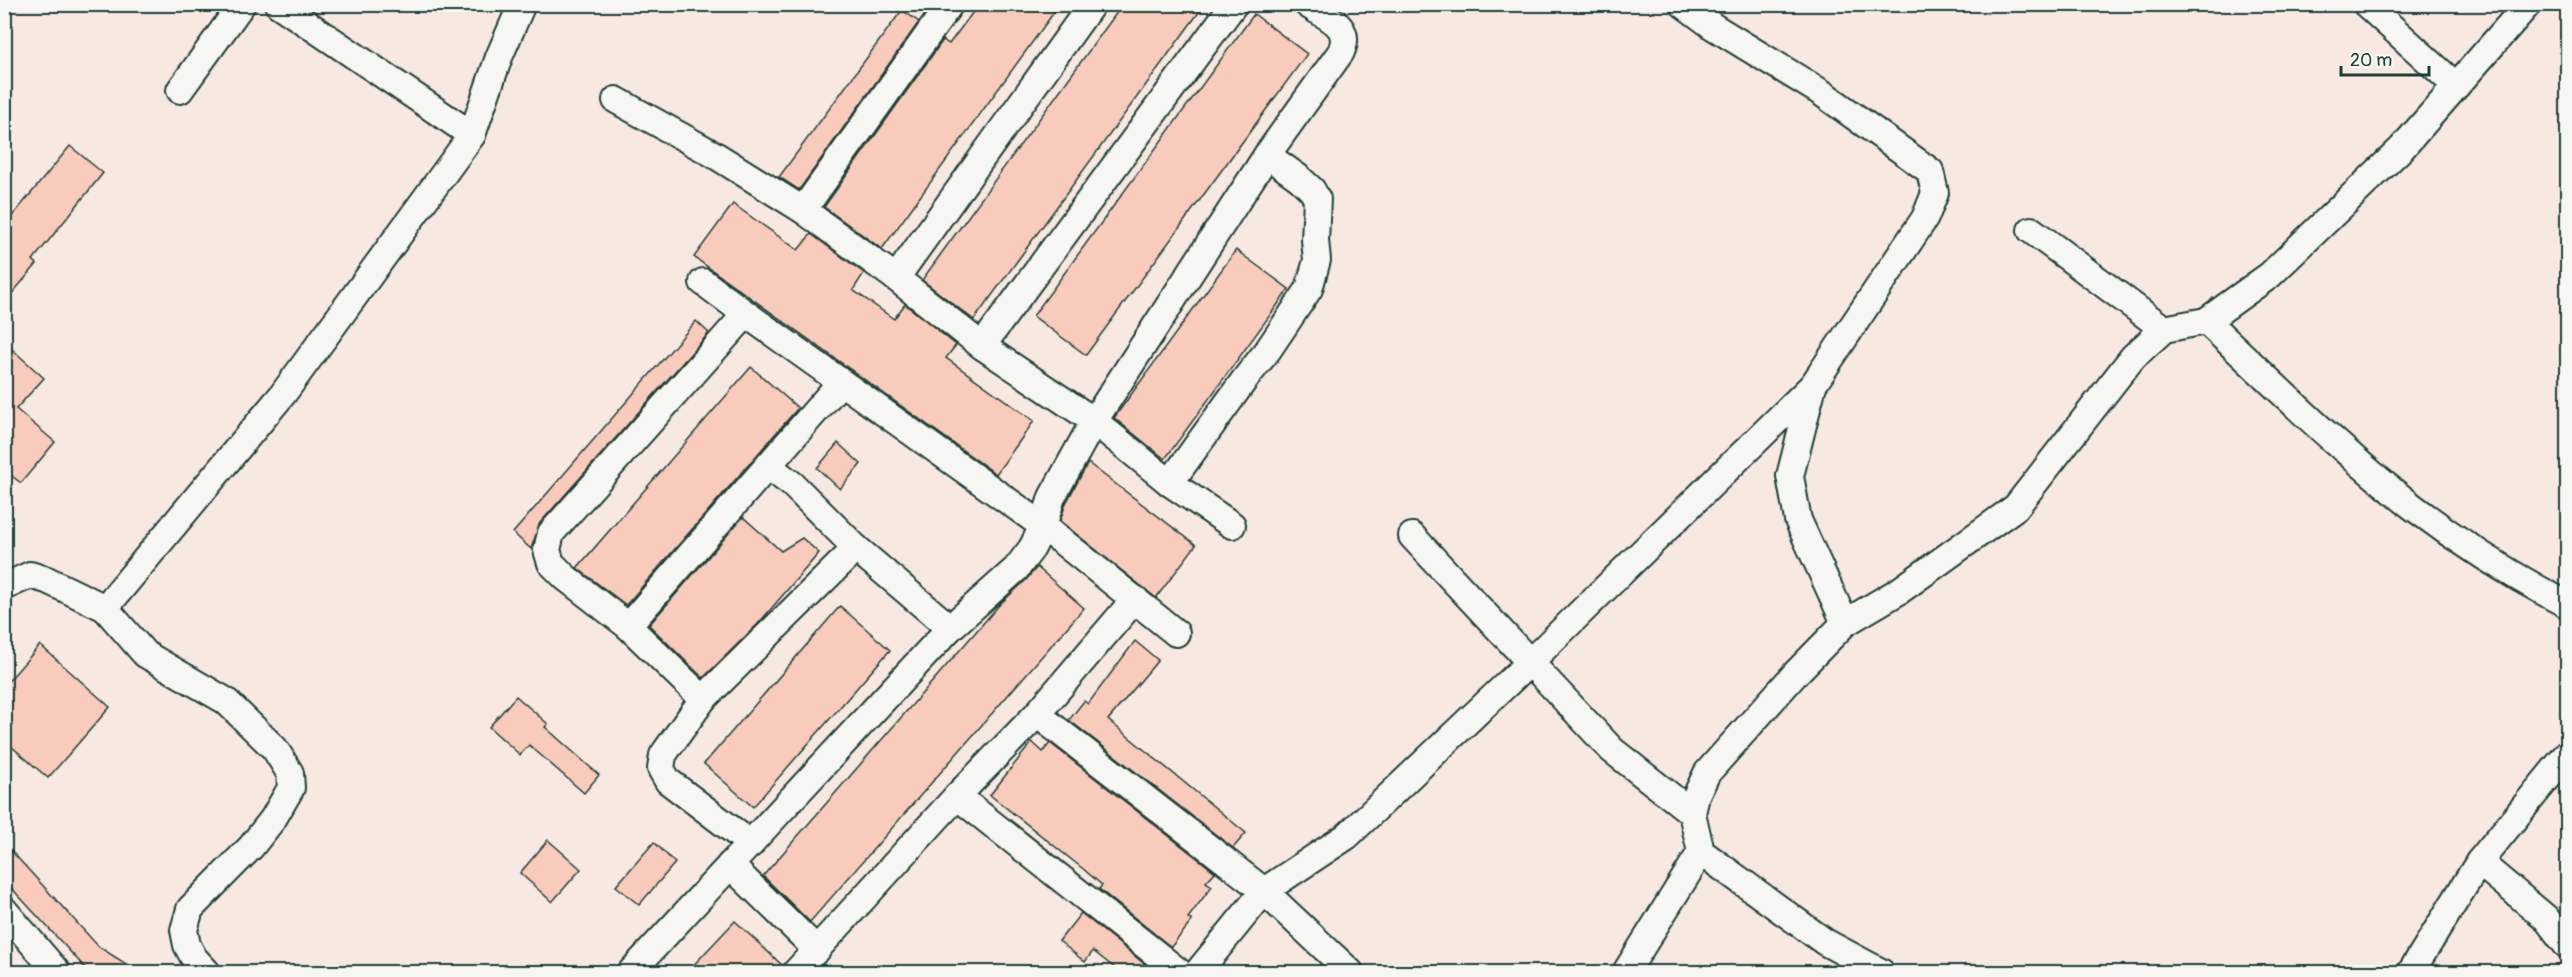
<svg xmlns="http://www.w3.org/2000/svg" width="2572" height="977" font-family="Pangolin,sans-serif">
  <rect width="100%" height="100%" fill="#f7e9e2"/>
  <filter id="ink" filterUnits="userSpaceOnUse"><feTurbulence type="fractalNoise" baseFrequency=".0167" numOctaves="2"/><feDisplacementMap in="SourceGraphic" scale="12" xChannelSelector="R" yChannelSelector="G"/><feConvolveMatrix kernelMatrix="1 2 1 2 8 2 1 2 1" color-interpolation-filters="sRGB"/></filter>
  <g filter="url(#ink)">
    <g fill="#f9cbbc" stroke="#1f3d34" stroke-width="1.5">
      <polygon points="979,4 1060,4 882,249 824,207 943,40 949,44"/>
      <polygon points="1123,4 1205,4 974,320 922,280"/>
      <polygon points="902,10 919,22 799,190 779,177"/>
      <polygon points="1254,14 1307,54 1086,355 1033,316"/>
      <polygon points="70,146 103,173 33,260 37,264 4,303 4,226"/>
      <polygon points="733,204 798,250 811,234 864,273 853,290 894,319 905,304 956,345 946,358 1034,421 996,474 694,257"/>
      <polygon points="1236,250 1289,289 1165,459 1114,418"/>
      <polygon points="696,321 709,333 540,523 531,549 513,533"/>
      <polygon points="4,342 44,378 16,409 55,442 21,483 4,470"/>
      <polygon points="751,367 798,408 626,605 577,568"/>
      <polygon points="838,443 861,464 840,489 817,468"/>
      <polygon points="1088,463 1196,545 1156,598 1060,521 1066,503"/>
      <polygon points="743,517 781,551 802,538 819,553 758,624 703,678 649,625"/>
      <polygon points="1037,567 1084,608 810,922 763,876 1000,604 1026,580"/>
      <polygon points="840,606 890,650 753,807 704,764"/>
      <polygon points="1135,641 1158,660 1108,720 1246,833 1233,848 1069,720 1084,701 1088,704"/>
      <polygon points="40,645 110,707 48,778 4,740 4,686"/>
      <polygon points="516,696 548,724 545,727 599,775 584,793 529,745 520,755 489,727"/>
      <polygon points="1032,742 1043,752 1050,743 1215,872 1206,882 1212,886 1188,918 1192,921 1171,947 1099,889 1102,885 1082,868 990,795"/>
      <polygon points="548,840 581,869 552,902 520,873"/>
      <polygon points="654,842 675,863 639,905 616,886"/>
      <polygon points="4,843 99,947 139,972 89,972 4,880"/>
      <polygon points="1081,913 1152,970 1150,972 1120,972 1093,951 1085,962 1059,941"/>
      <polygon points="735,921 783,966 781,972 687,972"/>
    </g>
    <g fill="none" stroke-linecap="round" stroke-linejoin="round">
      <defs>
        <g id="minor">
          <polyline points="278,4 472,135"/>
          <polyline points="2366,4 2456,86"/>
          <polyline points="180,90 242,4"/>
          <polyline points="616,100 715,155 803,210 896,278 982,346 1094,421 1052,497 1043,526 1032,548 1016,569 950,628 631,972"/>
          <polyline points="803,210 950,4"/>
          <polyline points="2031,230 2164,329"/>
          <polyline points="896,278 1092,4"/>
          <polyline points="703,282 746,314 1043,526 1176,633"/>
          <path d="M 2206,321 C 2274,384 2340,451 2413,507 C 2462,544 2514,577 2568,605"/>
          <polyline points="982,346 1234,4"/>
          <polyline points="1813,385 1790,476 1798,520 1845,623"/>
          <polyline points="769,467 792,484 856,548 950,628"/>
          <polyline points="1170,483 1245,379 1268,350 1309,289 1317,260 1315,240 1317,199 1312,190 1299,178 1267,155"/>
          <path d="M 1232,525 L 1170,483 L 1094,421 L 1267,155 L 1341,52 C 1353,25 1327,18 1307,4"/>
          <polyline points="1412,536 1612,750 1692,813"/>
          <polyline points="4,587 30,575 47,580 105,608 283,394 472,135 499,57 522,4"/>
          <polyline points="105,608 145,654 226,701 275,749 290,773 291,788 273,819 251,847 190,909 184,930 187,945 194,958 207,972"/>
          <polyline points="628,626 841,382"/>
          <polyline points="703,699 628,626 566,578 551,563 547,550 551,533 746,314"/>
          <polyline points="1037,714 1264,891 1350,972"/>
          <polyline points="957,796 1179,972"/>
          <polyline points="751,844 668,781 661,769 663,755 703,699 856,548"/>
          <polyline points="2479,862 2546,918 2568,947"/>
          <polyline points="730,865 817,950"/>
          <polyline points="4,910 57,972"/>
          <polyline points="796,972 957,796 1037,714 1135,599"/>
          <polyline points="1198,972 1264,891 1347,836 1530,662 1813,385 1925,218 1935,193 1930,171 1822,93 1714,27 1683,4"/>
          <polyline points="1626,972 1701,852"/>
          <polyline points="1881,972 1825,942 1701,852 1692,813 1696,796 1707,773 1796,673 1845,623 1899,591 2016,507 2133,357 2164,329 2206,321 2270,275 2402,148 2528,4"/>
          <polyline points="2411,972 2479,862 2568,753"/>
        </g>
      </defs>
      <use href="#minor" stroke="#1f3d34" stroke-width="30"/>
      <use href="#minor" stroke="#f6f6f2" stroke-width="26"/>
    </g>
  </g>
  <rect width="2572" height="977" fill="none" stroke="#f6f6f2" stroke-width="24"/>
  <rect x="12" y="12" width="2548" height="953" fill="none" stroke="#1f3d34" stroke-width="2" filter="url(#ink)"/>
  <path d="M2341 66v9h88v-9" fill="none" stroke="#1f3d34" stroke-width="3"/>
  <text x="2350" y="66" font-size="18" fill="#1f3d34" stroke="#f6f6f2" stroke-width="4.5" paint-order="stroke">20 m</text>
</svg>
